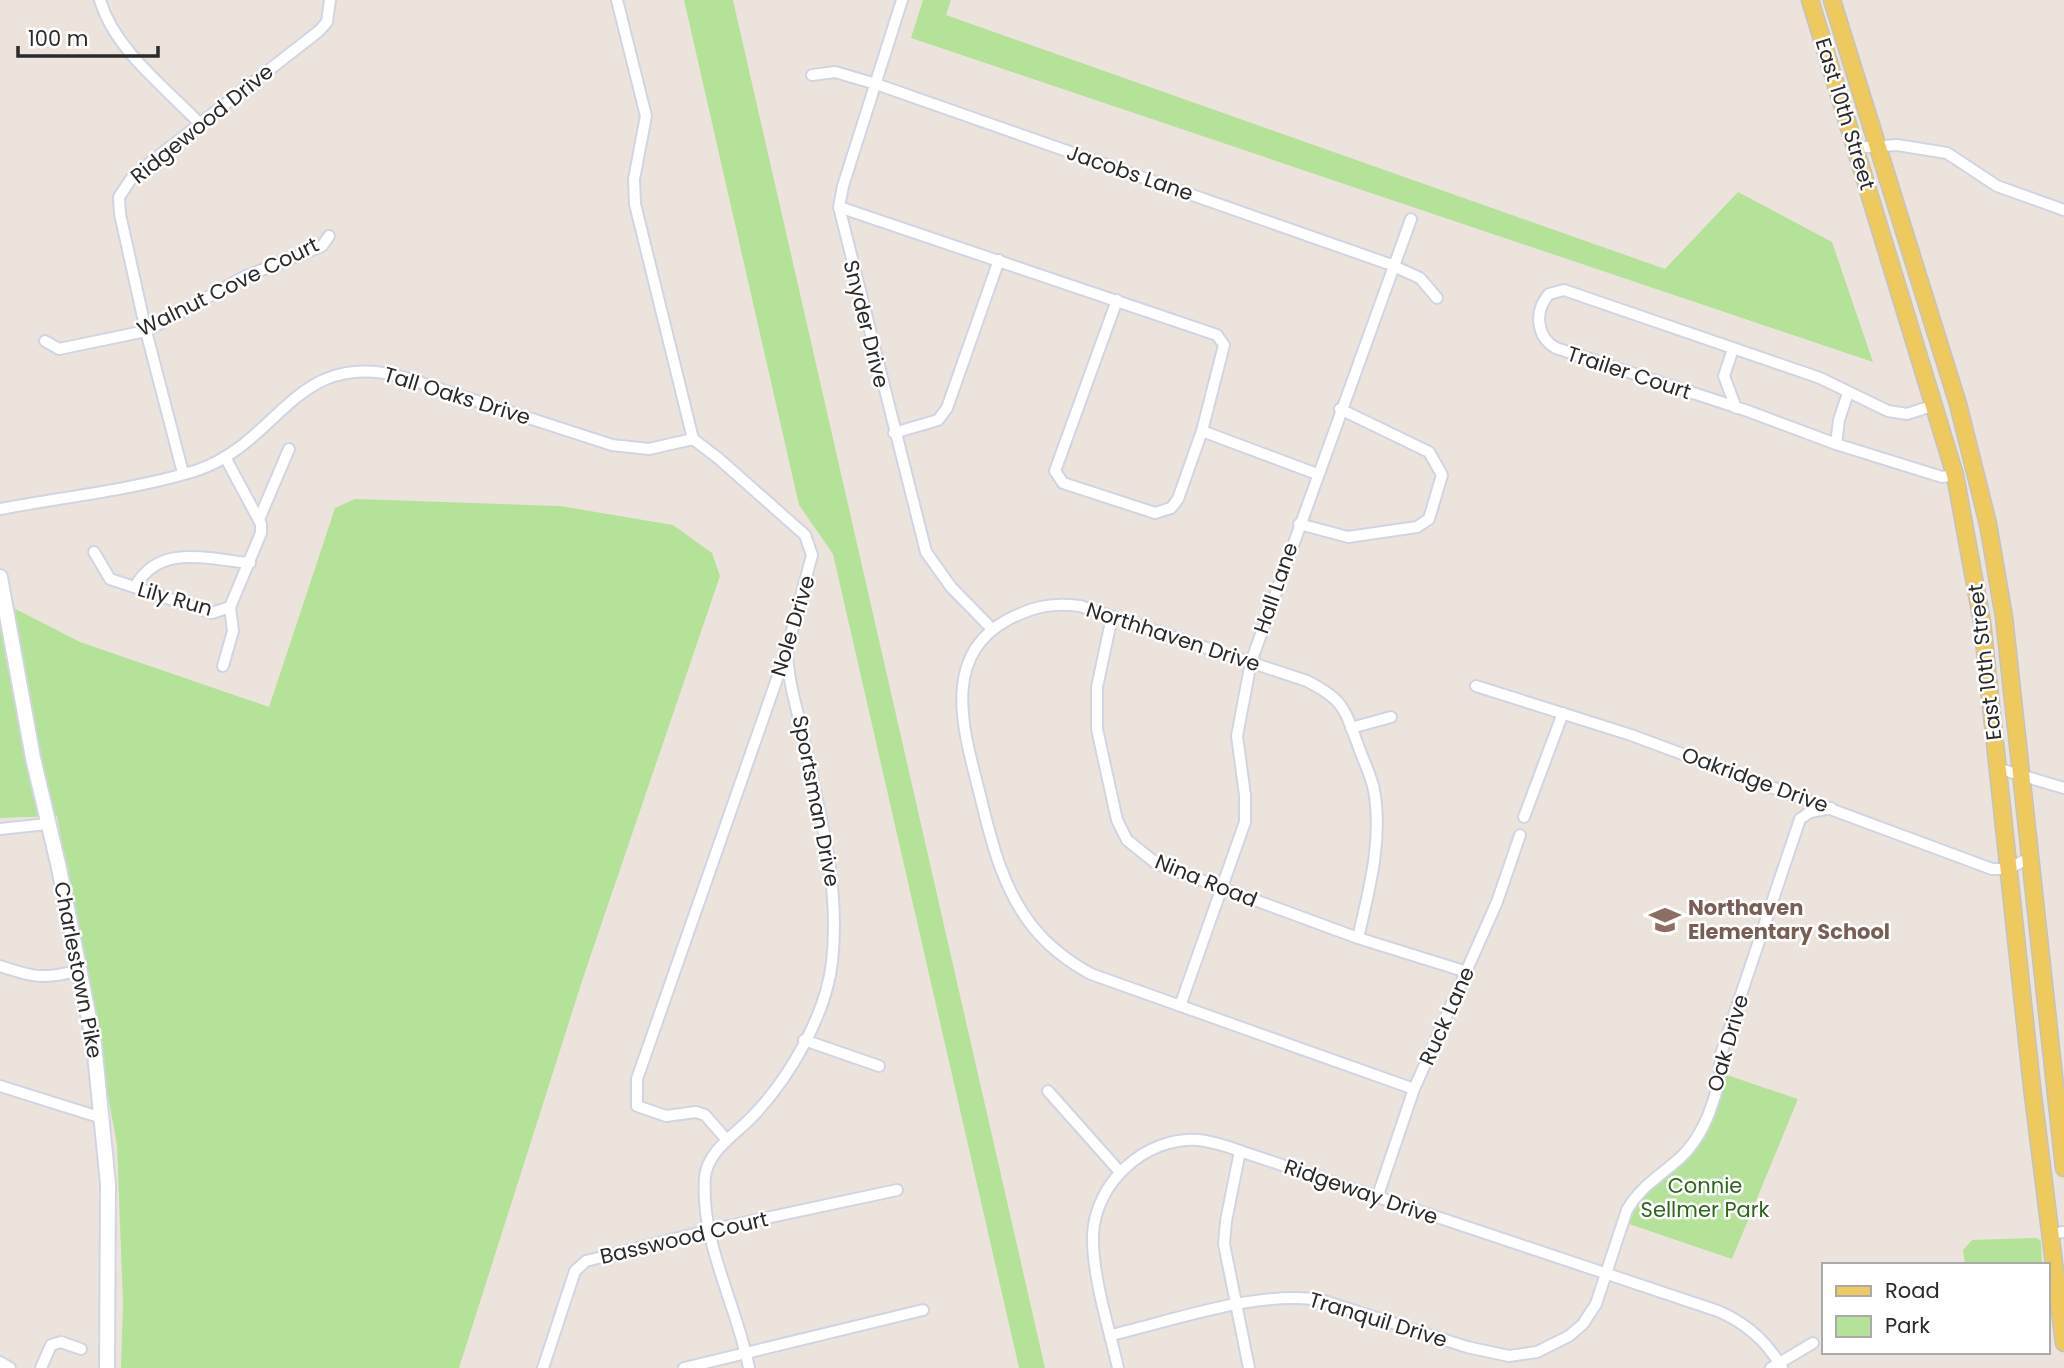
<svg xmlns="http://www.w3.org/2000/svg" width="2064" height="1368" font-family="Poppins,sans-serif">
  <rect width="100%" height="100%" fill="#ece4dc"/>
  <g fill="#b4e299">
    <polygon points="684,0 733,0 1045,1368 1019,1368 833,554 799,505"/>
    <polygon points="923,0 951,0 946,15 1665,269 1738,192 1832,242 1873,362 911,38"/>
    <polygon points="355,499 560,506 673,525 712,553 720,576 583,978 459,1368 121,1368 123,1303 117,1145 57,816 0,818 0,601 80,642 269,707 335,508"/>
    <polygon points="1721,1073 1798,1099 1732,1259 1623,1222 1644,1185 1680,1158 1706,1117"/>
    <polygon points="2037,1238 2041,1241 2042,1265 1965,1265 1963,1250 1972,1240"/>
  </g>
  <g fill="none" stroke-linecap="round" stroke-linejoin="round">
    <defs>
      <g id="street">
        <path d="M 100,0 C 114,49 165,87 199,123"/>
        <polyline points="617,0 646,116 634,179 635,204 693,439 718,458 805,535 812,555 787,650 637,1079 637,1106 666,1116 696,1112 705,1115 726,1139"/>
        <polyline points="902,0 843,186 839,207 926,552 951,587 991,628"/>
        <polyline points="812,75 835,72 876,84 1389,264 1420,278 1437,298"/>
        <polyline points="1854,148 1897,145 1947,153 1997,186 2064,210"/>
        <polyline points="839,207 1217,335 1224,345 1202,431 1317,474"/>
        <polyline points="1117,300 1055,471 1063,483 1155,513 1171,508 1178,499 1202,431"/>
        <polyline points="45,341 59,349 146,331 246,276 322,246 329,236"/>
        <polyline points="1733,349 1724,376 1736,408"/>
        <path d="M 1935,405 L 1907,414 L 1888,411 L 1820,378 L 1564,290 L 1549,294 C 1534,311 1536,337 1556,348 L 1745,410 L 1836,444 L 1942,477 L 1955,475"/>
        <polyline points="894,433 938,420 947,408 999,260"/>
        <polyline points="1836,444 1839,420 1848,393"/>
        <polyline points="183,473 146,331 120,214 119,197 133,176 319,31 327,22 330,0"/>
        <path d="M 0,509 C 64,497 132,490 195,471 C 281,443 294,347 403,377 L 612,445 L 649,449 L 693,439"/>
        <polyline points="260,517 289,449"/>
        <polyline points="1299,524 1348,537 1417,527 1429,519 1442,475 1429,452 1340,409"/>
        <polyline points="94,552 110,579 212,613 230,607 261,533 261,524 225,457"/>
        <path d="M 135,587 C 159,543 207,559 250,563"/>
        <polyline points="1112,617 1097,687 1097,729 1117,820 1127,840 1157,864 1358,938 1467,972"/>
        <polyline points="223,666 233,631 230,607"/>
        <polyline points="1476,686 1631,735 1992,869 2008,869 2029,858"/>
        <polyline points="1351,728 1391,717"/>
        <polyline points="1997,768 2064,788"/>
        <polyline points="1524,817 1563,713"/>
        <polyline points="0,829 47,824"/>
        <path d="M 1358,938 C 1369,890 1383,840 1374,790 C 1371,775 1363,760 1358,745 C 1344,708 1344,700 1307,681 L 1080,606 C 1052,602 1033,607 1009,619 C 938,656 965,735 980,795 C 991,841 1003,890 1033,927 C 1049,947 1069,962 1091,974 L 1414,1089"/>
        <path d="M 0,966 C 32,977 45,980 79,970"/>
        <polyline points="1180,1006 1245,822 1245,795 1237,736 1251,662 1411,219"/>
        <polyline points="804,1040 879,1066"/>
        <polyline points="0,1086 102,1118"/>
        <polyline points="1048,1091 1120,1172"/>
        <polyline points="1240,1151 1226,1221 1224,1244 1249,1368"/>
        <polyline points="1377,1198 1414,1089 1497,902 1520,835"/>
        <polyline points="2049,1234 2064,1232"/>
        <path d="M 1111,1335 C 1176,1320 1256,1290 1321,1300 L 1467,1347 L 1509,1356 L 1537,1352 L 1569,1336 L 1583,1324 L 1596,1304 L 1627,1210 C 1641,1186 1660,1176 1680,1158 C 1706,1134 1721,1089 1721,1054 L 1800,819 L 1810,812 L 1831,808"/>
        <polyline points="0,1362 10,1368"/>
        <polyline points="41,1368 51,1345 61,1342 81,1349"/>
        <polyline points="543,1368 575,1271 586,1261 710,1230 897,1190"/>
        <polyline points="684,1368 923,1310"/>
        <path d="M 749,1368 C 737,1305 700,1242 705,1177 C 708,1150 736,1134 753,1116 C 790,1077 826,1015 832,962 C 841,883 818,808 802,731 C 796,706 788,679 787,653"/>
        <path d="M 1118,1368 C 1109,1328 1092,1276 1093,1235 C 1095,1183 1145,1136 1199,1140 C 1213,1142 1227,1146 1240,1151 L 1718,1311 C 1746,1323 1767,1341 1782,1368"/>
        <polyline points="1771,1368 1813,1343"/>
      </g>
      <polyline id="secondary" points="0,577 33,758 59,868 94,1044 108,1184 107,1368"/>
      <g id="primary">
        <polyline points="1810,0 1955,475 1982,622 2032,1087 2064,1343"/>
        <polyline points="1832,0 1958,404 1988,524 2004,617 2064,1168"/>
      </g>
    </defs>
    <use href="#street" stroke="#d1d5e2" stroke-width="14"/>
    <use href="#secondary" stroke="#d1d5e2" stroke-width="18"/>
    <use href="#primary" stroke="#c3c3c3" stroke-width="19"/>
    <use href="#street" stroke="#fff" stroke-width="10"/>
    <use href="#secondary" stroke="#fff" stroke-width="14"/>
    <use href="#primary" stroke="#eec95e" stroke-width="16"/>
  </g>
  <defs>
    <symbol id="school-bare" viewBox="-9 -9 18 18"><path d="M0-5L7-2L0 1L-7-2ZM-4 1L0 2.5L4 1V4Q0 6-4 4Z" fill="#8d6e63" stroke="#fff" stroke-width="2.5" paint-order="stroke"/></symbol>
  </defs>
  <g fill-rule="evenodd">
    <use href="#school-bare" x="1643" y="898" width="44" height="44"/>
  </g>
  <g text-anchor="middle" stroke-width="5" stroke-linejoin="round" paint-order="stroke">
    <g font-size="21" fill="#2a2a2a" stroke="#fff">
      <text transform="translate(1845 114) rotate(73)" y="7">East 10th Street</text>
      <text transform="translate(202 124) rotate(-39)" y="7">Ridgewood Drive</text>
      <text transform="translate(1130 173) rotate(19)" y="7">Jacobs Lane</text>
      <text transform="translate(228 287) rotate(-26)" y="7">Walnut Cove Court</text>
      <text transform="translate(866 324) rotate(76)" y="7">Snyder Drive</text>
      <text transform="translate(1629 373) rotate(18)" y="7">Trailer Court</text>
      <text transform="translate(457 396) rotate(17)" y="7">Tall Oaks Drive</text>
      <text transform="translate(1276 588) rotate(-71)" y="7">Hall Lane</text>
      <text transform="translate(175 599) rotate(16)" y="7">Lily Run</text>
      <text transform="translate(793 626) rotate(-73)" y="7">Nole Drive</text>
      <text transform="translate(1173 637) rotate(18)" y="7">Northhaven Drive</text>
      <text transform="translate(1985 662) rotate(-97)" y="7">East 10th Street</text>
      <text transform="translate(1755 780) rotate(20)" y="7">Oakridge Drive</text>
      <text transform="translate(816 801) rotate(79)" y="7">Sportsman Drive</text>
      <text transform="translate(1206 881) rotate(22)" y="7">Nina Road</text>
      <text transform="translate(78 970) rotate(79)" y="7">Charlestown Pike</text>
      <text transform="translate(1447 1016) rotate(-66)" y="7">Ruck Lane</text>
      <text transform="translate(1728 1043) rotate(-74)" y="7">Oak Drive</text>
      <text transform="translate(1361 1192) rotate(19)" y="7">Ridgeway Drive</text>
      <text transform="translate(684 1238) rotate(-13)" y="7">Basswood Court</text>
      <text transform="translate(1378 1320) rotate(17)" y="7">Tranquil Drive</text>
    </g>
    <g font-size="21" font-weight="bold" fill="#785e54" stroke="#fff" text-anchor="start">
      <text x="1688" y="915">Northaven<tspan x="1688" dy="24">Elementary School</tspan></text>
    </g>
    <g font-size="21" fill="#2c661b" stroke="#fff">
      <text x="1705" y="1193">Connie<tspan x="1705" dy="24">Sellmer Park</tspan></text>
    </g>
  </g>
  <rect x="1822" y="1263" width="228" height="91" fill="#ffffff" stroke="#aaaaaa" stroke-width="2"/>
  <rect x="1836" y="1286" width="35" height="10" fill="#eec95e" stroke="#aaaaaa" stroke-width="2"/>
  <text x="1885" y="1298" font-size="21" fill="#2a2a2a">Road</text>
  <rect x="1836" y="1316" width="35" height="21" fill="#b4e299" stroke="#aaaaaa" stroke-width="2"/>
  <text x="1885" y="1333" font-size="21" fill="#2a2a2a">Park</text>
  <path d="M18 46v10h140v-10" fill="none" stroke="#2a2a2a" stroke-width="3.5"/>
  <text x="28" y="46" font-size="21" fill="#2a2a2a" stroke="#ffffff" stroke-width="5" paint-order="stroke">100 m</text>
</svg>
